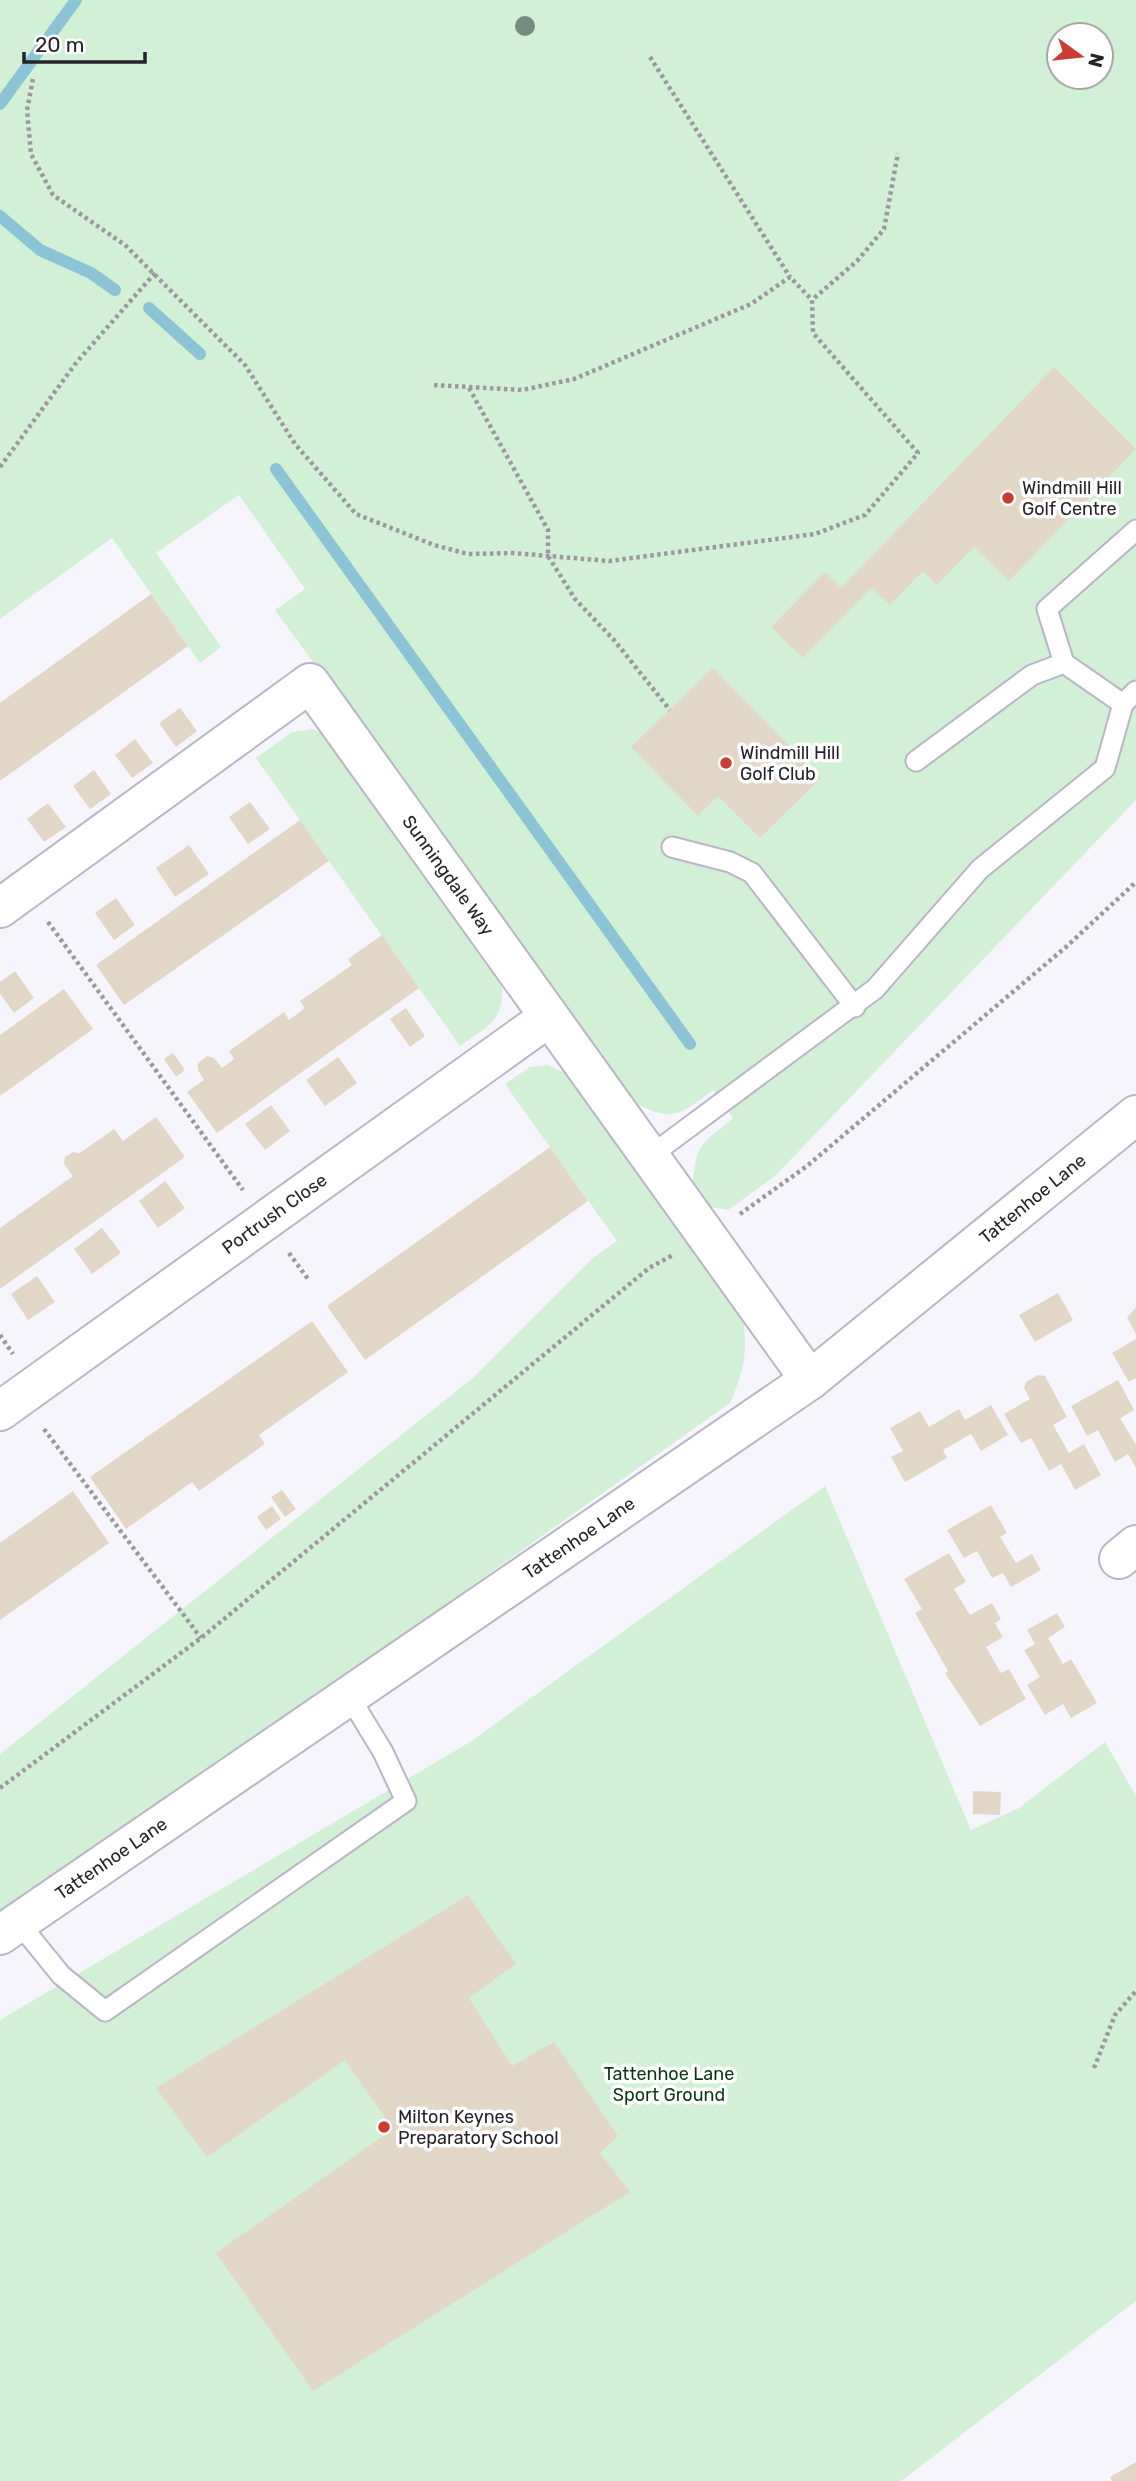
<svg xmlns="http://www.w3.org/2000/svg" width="1136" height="2481" font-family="Rubik,sans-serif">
  <rect width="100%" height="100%" fill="#f7f5fc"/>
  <g fill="#d1f0d5" fill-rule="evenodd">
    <path d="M 0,0 L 1136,0 L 1136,800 L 775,1176 L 728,1210 L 711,1207 L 693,1186 C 695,1142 703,1144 733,1118 L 713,1090 C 681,1114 672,1124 634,1102 L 275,610 L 305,589 L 239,495 L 156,553 L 221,647 L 200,663 L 112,538 L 0,619 ZM 1059,35 L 1101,35 L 1101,77 L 1059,77 Z"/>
    <path d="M 313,729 L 332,739 L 502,982 C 505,1021 489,1025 460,1046 L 256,758 L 292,732 Z"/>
    <path d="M 548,1065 L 565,1073 L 743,1318 C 748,1353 744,1370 730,1403 L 0,1920 L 0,1754 L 473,1378 L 593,1258 L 617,1241 L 505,1084 L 530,1067 Z"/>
    <polygon points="825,1486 971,1830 1019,1808 1105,1742 1136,1796 1136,2301 901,2481 0,2481 0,2020 470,1742"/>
  </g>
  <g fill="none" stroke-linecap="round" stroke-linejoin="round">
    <g stroke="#8cc3d6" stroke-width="12">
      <polyline points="0,104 76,0"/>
      <polyline points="0,216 40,250 91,273 115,290"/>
      <polyline points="149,308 200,354"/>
      <polyline points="276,469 690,1044"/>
    </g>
  </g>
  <g fill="#e2d7c7">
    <polygon points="1054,367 1136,449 1009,581 974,547 937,585 923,571 890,605 871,588 803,658 771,627 825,572 841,588"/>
    <polygon points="151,594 188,646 0,781 0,703"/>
    <polygon points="713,668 821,778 760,838 718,796 698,816 631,747"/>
    <polygon points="180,708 197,731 176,747 159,723"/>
    <polygon points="135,739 153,763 132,778 115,755"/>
    <polygon points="94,770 111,794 90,809 73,786"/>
    <polygon points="250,802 270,829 248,844 229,817"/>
    <polygon points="48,803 66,827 44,842 27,819"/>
    <polygon points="300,820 329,861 124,1005 96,965"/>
    <polygon points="189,845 209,874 175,897 156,868"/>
    <polygon points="116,898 135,925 114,940 95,913"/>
    <polygon points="382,935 419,988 217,1133 187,1092 204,1080 198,1070 198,1063 207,1056 214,1058 222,1068 234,1059 229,1051 284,1012 289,1020 305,1008 300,1001 352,965 348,959"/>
    <polygon points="15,971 34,998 14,1013 0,994 0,982"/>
    <polygon points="64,989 93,1029 0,1096 0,1035"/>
    <polygon points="406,1008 425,1036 410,1047 390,1019"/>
    <polygon points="173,1053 185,1070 176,1077 164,1059"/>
    <polygon points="338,1057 357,1083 325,1106 306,1080"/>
    <polygon points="271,1105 290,1131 265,1150 245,1124"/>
    <polygon points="156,1117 185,1157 0,1289 0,1228 73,1176 64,1164 65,1157 73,1152 80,1153 114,1129 123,1141"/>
    <polygon points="550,1147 588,1201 365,1360 327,1306"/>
    <polygon points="165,1181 185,1208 158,1228 139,1201"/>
    <polygon points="102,1228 121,1253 92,1274 74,1249"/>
    <polygon points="37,1276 55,1302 28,1320 11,1294"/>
    <polygon points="1058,1293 1073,1320 1035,1342 1019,1315"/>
    <polygon points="1136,1307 1136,1334 1127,1318"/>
    <polygon points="312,1321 348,1372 259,1435 265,1444 199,1491 192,1482 126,1529 90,1477"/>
    <polygon points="1136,1339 1136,1378 1129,1382 1112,1353"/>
    <polygon points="1038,1375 1045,1376 1067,1417 1053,1425 1069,1453 1084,1444 1101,1475 1075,1490 1061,1464 1049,1471 1031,1438 1021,1443 1004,1414 1030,1399 1024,1388 1026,1382"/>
    <polygon points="1118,1380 1134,1410 1120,1418 1136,1445 1136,1468 1128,1454 1115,1462 1098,1430 1087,1436 1071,1406"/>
    <polygon points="991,1405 1008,1435 981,1451 971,1434 943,1450 947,1458 905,1482 891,1457 903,1451 890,1428 920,1411 929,1427 959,1409 965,1420"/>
    <polygon points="282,1490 296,1509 285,1517 271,1497"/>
    <polygon points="73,1491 109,1543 0,1620 0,1543"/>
    <polygon points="991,1505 1007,1533 1000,1537 1016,1563 1032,1554 1041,1570 1011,1587 1003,1573 992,1578 977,1551 964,1558 947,1530"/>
    <polygon points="272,1506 281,1519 266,1530 257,1517"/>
    <polygon points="949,1553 966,1582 954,1589 970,1615 992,1603 1001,1619 995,1623 1003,1637 986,1647 1001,1673 1009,1669 1026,1699 980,1726 945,1673 948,1671 915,1613 922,1609 904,1579"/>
    <polygon points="1057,1613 1065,1627 1048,1638 1063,1664 1071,1659 1097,1703 1071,1718 1063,1704 1045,1715 1027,1685 1040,1677 1024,1650 1035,1644 1027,1630"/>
    <polygon points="973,1791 1001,1792 1000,1815 973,1814"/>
    <polygon points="468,1895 516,1964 469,1998 512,2066 554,2042 618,2136 600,2153 630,2192 313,2391 216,2253 393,2129 345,2060 207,2157 156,2088"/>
    <polygon points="1136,2462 1136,2481 1112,2481 1110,2477"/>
  </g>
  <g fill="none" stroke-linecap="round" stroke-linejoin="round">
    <defs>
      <g id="service">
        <polyline points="1123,704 1064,663 1047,609 1136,530"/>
        <polyline points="916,761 1032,675 1064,663"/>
        <polyline points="672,847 730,862 752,873 855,1007"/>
        <polyline points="650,1156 875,989 980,869 1105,768 1123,704 1136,691"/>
        <polyline points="18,1922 61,1975 105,2011 406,1801 383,1752 349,1696"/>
      </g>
      <g id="minor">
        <path id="s1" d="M 0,908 L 310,683 L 810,1380"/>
        <path id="s2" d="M 0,1411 L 549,1017"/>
        <polyline points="1119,1559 1136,1545"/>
      </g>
      <g id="tertiary">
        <path id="s3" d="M 0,1935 L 810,1380 L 1136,1115"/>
      </g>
    </defs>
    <use href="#service" stroke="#bab5c6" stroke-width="23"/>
    <use href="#minor" stroke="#bab5c6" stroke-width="42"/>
    <use href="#tertiary" stroke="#bab5c6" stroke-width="42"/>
    <g stroke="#9b999f" stroke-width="4.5" stroke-dasharray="3.5 3.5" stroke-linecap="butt">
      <polyline points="650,57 790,277"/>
      <polyline points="33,79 27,110 31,154 53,195 125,245 245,365 295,444 356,514 434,545 468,554 513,553 609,561 815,534 865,515 918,453 813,333 812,300 857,261 884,229 898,153"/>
      <polyline points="434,385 522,390 574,379 751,304 790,277 812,300"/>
      <polyline points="469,388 548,530 548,556 575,599 614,640 670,710"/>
      <polyline points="0,467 76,363 155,273"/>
      <polyline points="48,922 243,1190"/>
      <polyline points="740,1214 807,1166 1066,947 1136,882"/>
      <polyline points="289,1253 308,1279"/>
      <polyline points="0,1335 13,1354"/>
      <polyline points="44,1429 201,1638"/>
      <polyline points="0,1788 201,1638 649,1268 673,1255"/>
      <polyline points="1094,2068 1115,2015 1136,1991"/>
    </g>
    <use href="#service" stroke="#fff" stroke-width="19"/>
    <use href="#minor" stroke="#fff" stroke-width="38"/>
    <use href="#tertiary" stroke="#fff" stroke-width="38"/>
  </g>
  <circle fill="#758d7e" cx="525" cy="26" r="10"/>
  <g fill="#cb3d33" stroke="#fff" stroke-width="2.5">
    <circle cx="1008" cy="498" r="7"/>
    <circle cx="726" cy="763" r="7"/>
    <circle cx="384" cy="2127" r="7"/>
  </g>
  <g text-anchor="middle" stroke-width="7" stroke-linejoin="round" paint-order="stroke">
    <g font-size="18" fill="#252329" stroke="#fff" text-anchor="start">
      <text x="1022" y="494">Windmill Hill<tspan x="1022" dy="21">Golf Centre</tspan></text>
      <text x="740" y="759">Windmill Hill<tspan x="740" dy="21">Golf Club</tspan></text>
      <text x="398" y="2123">Milton Keynes<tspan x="398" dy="21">Preparatory School</tspan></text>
    </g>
    <g font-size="18" fill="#252329" stroke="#fff">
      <text dy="6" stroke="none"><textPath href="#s1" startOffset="620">Sunningdale Way</textPath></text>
      <text dy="6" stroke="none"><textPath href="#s3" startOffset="1269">Tattenhoe Lane</textPath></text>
      <text dy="6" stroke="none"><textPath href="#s2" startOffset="338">Portrush Close</textPath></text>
      <text dy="6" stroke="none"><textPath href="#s3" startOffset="702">Tattenhoe Lane</textPath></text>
      <text dy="6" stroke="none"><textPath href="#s3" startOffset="135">Tattenhoe Lane</textPath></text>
    </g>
    <g font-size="18" fill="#0a3817" stroke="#fff">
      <text x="669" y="2080">Tattenhoe Lane<tspan x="669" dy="21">Sport Ground</tspan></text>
    </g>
  </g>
  <g transform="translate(1080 56) rotate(105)"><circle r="33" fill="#ffffff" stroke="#a8a7a9" stroke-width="2"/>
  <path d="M0-5L12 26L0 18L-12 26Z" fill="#cb3d33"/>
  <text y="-10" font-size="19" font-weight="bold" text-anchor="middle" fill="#252329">N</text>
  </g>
  <path d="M24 52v10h121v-10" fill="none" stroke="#252329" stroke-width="3.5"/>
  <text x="35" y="52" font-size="21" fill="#252329" stroke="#ffffff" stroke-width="5" paint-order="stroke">20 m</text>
</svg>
